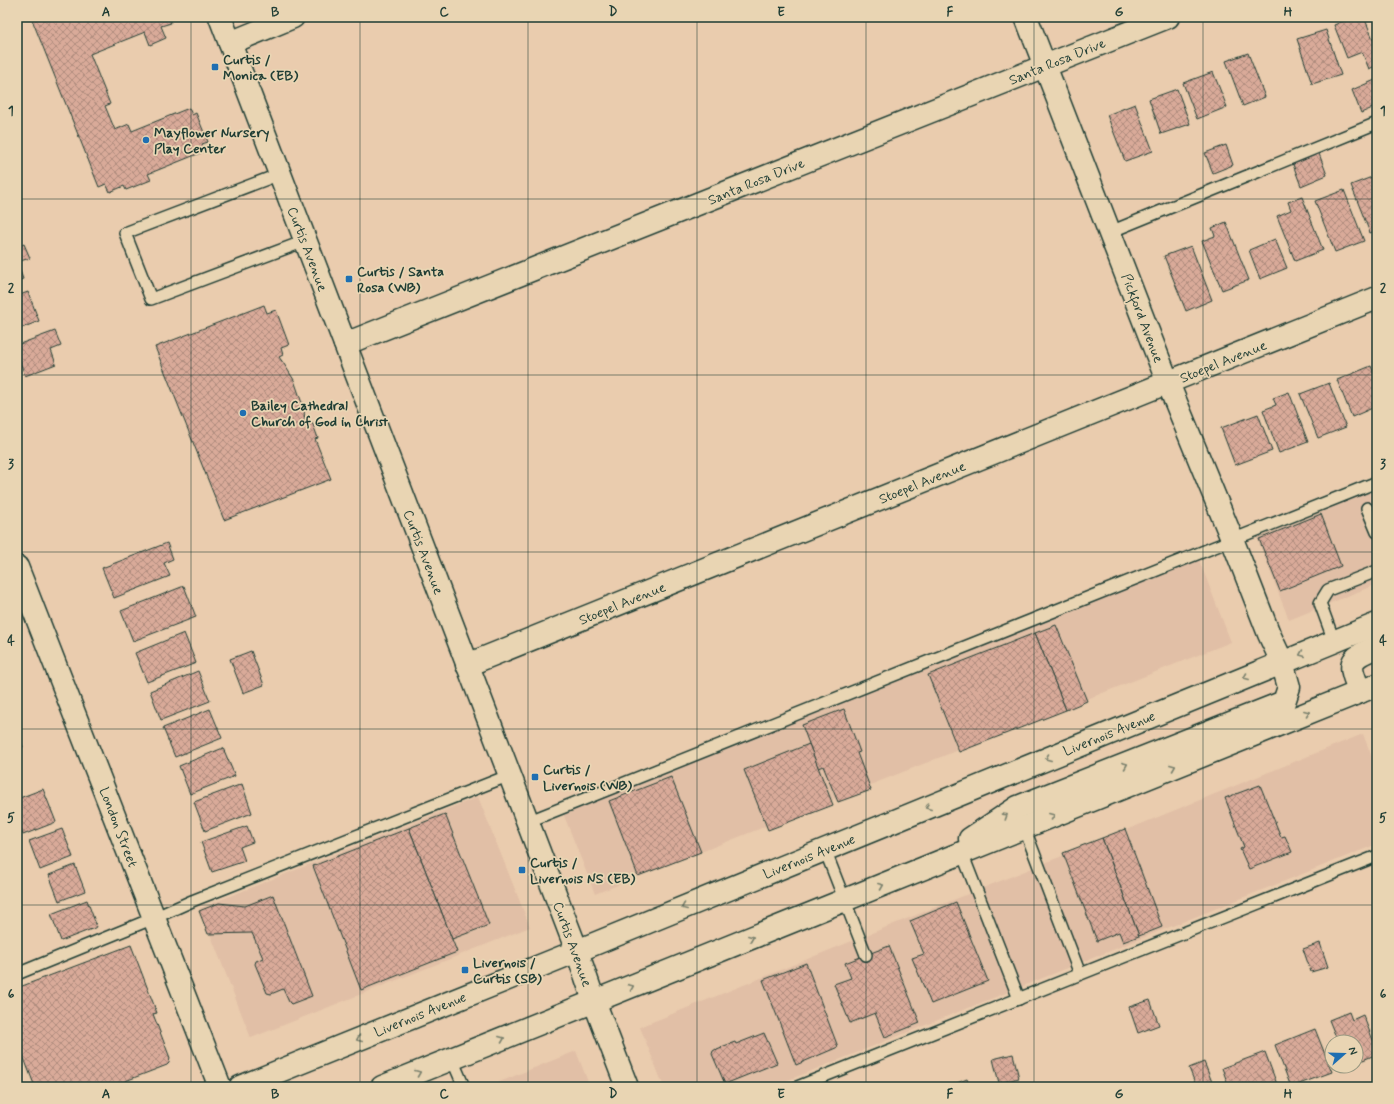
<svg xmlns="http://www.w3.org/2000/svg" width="1394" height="1104" font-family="Mynerve,sans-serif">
  <defs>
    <pattern id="building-cross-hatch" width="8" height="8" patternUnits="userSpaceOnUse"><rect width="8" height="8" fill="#d9aa99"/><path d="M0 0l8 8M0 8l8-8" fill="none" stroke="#af8c7e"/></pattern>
  </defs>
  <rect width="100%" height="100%" fill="#eaccae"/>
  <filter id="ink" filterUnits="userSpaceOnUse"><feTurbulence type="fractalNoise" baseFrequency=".025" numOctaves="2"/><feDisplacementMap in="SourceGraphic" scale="8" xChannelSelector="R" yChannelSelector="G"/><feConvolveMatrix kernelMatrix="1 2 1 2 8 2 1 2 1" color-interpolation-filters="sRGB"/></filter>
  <g filter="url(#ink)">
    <g fill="#e1bfa6">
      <polygon points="1377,489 1377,584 1289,620 1257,538"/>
      <polygon points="1199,560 1231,642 595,894 563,813"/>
      <polygon points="1363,734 1377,770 1377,844 771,1087 664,1087 640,1027"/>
      <polygon points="478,797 530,927 251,1038 200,908"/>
      <polygon points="576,1051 590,1087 487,1087"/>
    </g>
    <g fill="url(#building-cross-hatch)" stroke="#1f3d34">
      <polygon points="31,17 168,17 171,23 161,26 166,38 150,45 145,32 90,54 110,104 105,106 115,130 129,124 132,131 189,108 192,115 196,113 208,142 202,144 205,151 148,174 151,180 126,190 124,186 110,192 106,184 99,187"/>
      <polygon points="1353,17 1364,17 1377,49 1377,65 1369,69 1362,52 1347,58 1334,25"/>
      <polygon points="1326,30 1341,75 1312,84 1297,39"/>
      <polygon points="1248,53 1265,97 1243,106 1226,61"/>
      <polygon points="1213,72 1227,107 1197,119 1183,83"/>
      <polygon points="1375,80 1377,84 1377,106 1361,113 1352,90"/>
      <polygon points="1177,89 1190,124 1161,134 1149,99"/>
      <polygon points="1135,104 1153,151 1125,161 1107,115"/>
      <polygon points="1226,145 1233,165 1213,173 1205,153"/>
      <polygon points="1318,151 1327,175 1301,186 1292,162"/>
      <polygon points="1377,175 1377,230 1370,233 1351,185"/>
      <polygon points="1344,190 1364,241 1335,252 1315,201"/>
      <polygon points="1302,197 1323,250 1295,261 1277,216 1291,210 1288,202"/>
      <polygon points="1226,222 1249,280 1222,290 1202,241 1215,236 1212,228"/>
      <polygon points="1275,239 1287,268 1260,279 1249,250"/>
      <polygon points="24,244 30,258 17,262 17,247"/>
      <polygon points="1191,246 1212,300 1186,311 1164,256"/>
      <polygon points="17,262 23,279 17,281"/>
      <polygon points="28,292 39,321 17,330 17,296"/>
      <polygon points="264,305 267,313 276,310 289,345 281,348 283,355 279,357 284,364 294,380 304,409 305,425 312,422 318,438 315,439 331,479 224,520 155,347"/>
      <polygon points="55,331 61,346 51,350 56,364 25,376 17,353 17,345"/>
      <polygon points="1371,366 1377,381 1377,406 1352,417 1337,380"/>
      <polygon points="1329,383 1346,427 1318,438 1300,394"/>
      <polygon points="1289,392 1308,442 1279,453 1263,410 1276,405 1273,398"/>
      <polygon points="1258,414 1272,451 1235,465 1221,428"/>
      <polygon points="1321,514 1341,566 1280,591 1259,539"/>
      <polygon points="167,543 173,559 164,563 170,576 114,598 102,568"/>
      <polygon points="184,586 196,617 133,641 121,611"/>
      <polygon points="1056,625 1087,701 1066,710 1035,633"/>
      <polygon points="184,633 196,663 147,682 135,653"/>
      <polygon points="1035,633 1066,710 959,752 928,675"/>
      <polygon points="251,651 264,685 243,693 230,659"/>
      <polygon points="198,671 210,701 161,720 150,691"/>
      <polygon points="210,709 222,738 175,757 163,728"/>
      <polygon points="844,709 860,752 857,753 871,790 838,802 823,766 818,768 802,725"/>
      <polygon points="17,731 23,747 17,749"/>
      <polygon points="809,744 833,805 768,830 744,770"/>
      <polygon points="223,748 235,776 190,794 179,766"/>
      <polygon points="671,777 701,852 638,876 609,801"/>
      <polygon points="242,784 252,813 205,831 194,802"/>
      <polygon points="1260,785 1281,837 1285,836 1292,852 1249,869 1240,849 1244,847 1225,798"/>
      <polygon points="43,789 56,822 23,835 17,820 17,799"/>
      <polygon points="445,814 489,925 452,939 409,828"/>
      <polygon points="247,826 253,842 240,847 245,861 212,872 201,842"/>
      <polygon points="409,828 457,952 361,990 313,866"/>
      <polygon points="62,829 73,857 40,870 29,841"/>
      <polygon points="1125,829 1162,927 1139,936 1102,838"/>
      <polygon points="1102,838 1139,936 1123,942 1119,932 1097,941 1063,853"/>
      <polygon points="75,865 85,891 59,901 49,875"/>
      <polygon points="273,895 312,996 291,1004 289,1002 283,989 271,994 267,993 255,964 256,961 263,958 252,933 208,934 199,911 219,903 245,906"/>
      <polygon points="87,900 97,927 61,941 51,914"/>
      <polygon points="956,902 988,981 931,1004 912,958 924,954 910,921"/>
      <polygon points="1320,943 1328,967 1311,972 1303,949"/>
      <polygon points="131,945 157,1013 153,1014 170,1058 169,1063 167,1065 110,1087 35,1087 17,1040 17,988"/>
      <polygon points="889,946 920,1023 885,1037 875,1013 850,1023 834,984 851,978 845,963"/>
      <polygon points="806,963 838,1047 796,1065 763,980"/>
      <polygon points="1150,1000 1159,1025 1138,1033 1129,1007"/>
      <polygon points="1349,1012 1352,1020 1363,1015 1377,1050 1377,1054 1356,1063 1356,1042 1338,1042 1329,1020"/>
      <polygon points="1315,1029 1332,1072 1291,1087 1275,1045"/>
      <polygon points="764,1033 777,1063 725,1084 712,1054 713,1051 716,1049 717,1050 722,1048 721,1047 735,1042 736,1044"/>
      <polygon points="1265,1052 1278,1087 1229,1087 1222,1068"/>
      <polygon points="1013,1054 1019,1078 999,1083 993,1059"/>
      <polygon points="1204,1062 1214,1087 1183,1087 1195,1083 1189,1068"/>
      <polygon points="967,1079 970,1087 947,1087"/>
    </g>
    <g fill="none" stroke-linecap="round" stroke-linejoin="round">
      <defs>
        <g id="service">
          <polyline points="280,174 125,233 151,299 305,241"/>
          <polyline points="1110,232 1377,123"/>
          <polyline points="1367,508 1377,532"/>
          <polyline points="1334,641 1320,603 1328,590 1377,571"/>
          <polyline points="527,822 1377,482"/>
          <polyline points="1024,827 1080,974"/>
          <polyline points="825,850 866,955"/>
          <polyline points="962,853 1019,999"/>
          <polyline points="17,974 154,918 192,901 510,775"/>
          <polyline points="452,1059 464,1087"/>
          <polyline points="797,1087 1377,856"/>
        </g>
        <g id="minor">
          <polyline points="1026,17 1168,383 1232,539 1269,634 1282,662"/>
          <polyline points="230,43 293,17"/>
          <polyline points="345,344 1168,17"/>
          <polyline points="17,567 220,1087"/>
          <polyline points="467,665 1377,298"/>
          <polyline points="594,1001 627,1087"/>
        </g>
        <g id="tertiary">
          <polyline points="220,17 577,951 594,1001"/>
          <path d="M 1360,692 C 1348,663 1347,659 1377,647"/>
          <polyline points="970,839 1018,807 1284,702 1289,687 1282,662"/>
          <polyline points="240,1087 577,951 1377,624"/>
          <polyline points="382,1087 1377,685"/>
        </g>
      </defs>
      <use href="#service" stroke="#1f3d34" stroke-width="14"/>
      <use href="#minor" stroke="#1f3d34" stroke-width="25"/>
      <use href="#tertiary" stroke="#1f3d34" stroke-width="25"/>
      <use href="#service" stroke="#e9d5b3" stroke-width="11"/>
      <use href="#minor" stroke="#e9d5b3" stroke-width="22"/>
      <use href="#tertiary" stroke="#e9d5b3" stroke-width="22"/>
    </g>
    <defs><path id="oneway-chevron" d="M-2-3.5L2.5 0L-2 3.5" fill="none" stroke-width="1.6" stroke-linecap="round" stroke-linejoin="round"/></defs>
    <g stroke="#7a816d">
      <use href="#oneway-chevron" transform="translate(1302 654) rotate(157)"/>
      <use href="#oneway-chevron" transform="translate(1246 677) rotate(158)"/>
      <use href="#oneway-chevron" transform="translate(1307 713) rotate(-22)"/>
      <use href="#oneway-chevron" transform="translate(1048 758) rotate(158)"/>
      <use href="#oneway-chevron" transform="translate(1125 765) rotate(-22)"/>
      <use href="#oneway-chevron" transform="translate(1173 767) rotate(-22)"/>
      <use href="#oneway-chevron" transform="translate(928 807) rotate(158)"/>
      <use href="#oneway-chevron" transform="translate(1005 816) rotate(-33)"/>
      <use href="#oneway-chevron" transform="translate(1052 816) rotate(-22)"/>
      <use href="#oneway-chevron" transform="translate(881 886) rotate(-22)"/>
      <use href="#oneway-chevron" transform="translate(684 907) rotate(158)"/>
      <use href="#oneway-chevron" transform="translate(751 938) rotate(-22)"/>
      <use href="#oneway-chevron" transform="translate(631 987) rotate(-22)"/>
      <use href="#oneway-chevron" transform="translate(359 1039) rotate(158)"/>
      <use href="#oneway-chevron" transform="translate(502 1039) rotate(-22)"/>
      <use href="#oneway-chevron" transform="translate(418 1073) rotate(-22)"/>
    </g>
  </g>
  <path fill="none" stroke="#1f3d34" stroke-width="1" stroke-opacity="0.55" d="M 191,17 L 191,1087M 360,17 L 360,1087M 528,17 L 528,1087M 697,17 L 697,1087M 866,17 L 866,1087M 1034,17 L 1034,1087M 1203,17 L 1203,1087M 17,199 L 1377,199M 17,375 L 1377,375M 17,552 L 1377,552M 17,729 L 1377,729M 17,905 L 1377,905"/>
  <g fill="#1f6fb2" stroke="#e9d5b3" stroke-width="1.5">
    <rect x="211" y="63" width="8" height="8" rx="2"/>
    <circle cx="146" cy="140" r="4"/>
    <rect x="345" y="275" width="8" height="8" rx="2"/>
    <circle cx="243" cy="413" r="4"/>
    <rect x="531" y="773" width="8" height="8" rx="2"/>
    <rect x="518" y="866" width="8" height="8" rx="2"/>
    <rect x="461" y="966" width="8" height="8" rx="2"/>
  </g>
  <g text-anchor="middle" stroke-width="3.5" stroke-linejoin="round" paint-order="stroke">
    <g font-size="14" font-weight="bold" fill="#1f3d34" stroke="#e9d5b3" text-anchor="start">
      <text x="223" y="64">Curtis /<tspan x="223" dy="16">Monica (EB)</tspan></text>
      <text x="154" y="137">Mayflower Nursery<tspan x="154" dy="16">Play Center</tspan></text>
      <text x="357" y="276">Curtis / Santa<tspan x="357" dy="16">Rosa (WB)</tspan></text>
      <text x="251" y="410">Bailey Cathedral<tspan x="251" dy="16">Church of God in Christ</tspan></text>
      <text x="543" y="774">Curtis /<tspan x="543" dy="16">Livernois (WB)</tspan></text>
      <text x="530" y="867">Curtis /<tspan x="530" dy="16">Livernois NS (EB)</tspan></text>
      <text x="473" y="967">Livernois /<tspan x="473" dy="16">Curtis (SB)</tspan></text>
    </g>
    <g font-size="14" fill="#1f3d34" stroke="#e9d5b3">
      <text transform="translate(1057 61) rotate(-22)" y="5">Santa Rosa Drive</text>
      <text transform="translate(756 181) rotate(-22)" y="5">Santa Rosa Drive</text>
      <text transform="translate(308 249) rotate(69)" y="5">Curtis Avenue</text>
      <text transform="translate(1143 318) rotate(69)" y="5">Pickford Avenue</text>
      <text transform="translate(1223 361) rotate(-22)" y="5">Stoepel Avenue</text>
      <text transform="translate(922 482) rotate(-22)" y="5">Stoepel Avenue</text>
      <text transform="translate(424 552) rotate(69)" y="5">Curtis Avenue</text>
      <text transform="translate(622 603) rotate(-22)" y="5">Stoepel Avenue</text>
      <text transform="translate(1109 733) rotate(-22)" y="5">Livernois Avenue</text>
      <text transform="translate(119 827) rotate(69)" y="5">London Street</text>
      <text transform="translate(809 856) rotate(-22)" y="5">Livernois Avenue</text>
      <text transform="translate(573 944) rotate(70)" y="5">Curtis Avenue</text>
      <text transform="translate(420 1014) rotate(-22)" y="5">Livernois Avenue</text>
    </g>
  </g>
  <rect width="1394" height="1104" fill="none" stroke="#e9d5b3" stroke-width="44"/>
  <g transform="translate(1344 1054) rotate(70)"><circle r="19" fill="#e9d5b3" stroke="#989880"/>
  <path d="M0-3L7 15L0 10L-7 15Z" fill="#1f6fb2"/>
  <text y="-6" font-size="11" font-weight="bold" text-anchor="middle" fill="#1f3d34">N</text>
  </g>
  <rect x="22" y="22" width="1350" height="1060" fill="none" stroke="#1f3d34" stroke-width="1.5"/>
  <g font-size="13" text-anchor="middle" font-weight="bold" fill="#1f3d34">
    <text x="106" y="16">A</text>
    <text x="275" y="16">B</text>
    <text x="444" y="16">C</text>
    <text x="613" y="16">D</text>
    <text x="781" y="16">E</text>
    <text x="950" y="16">F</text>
    <text x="1119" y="16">G</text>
    <text x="1288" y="16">H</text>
    <text x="11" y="115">1</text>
    <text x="1383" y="115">1</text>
    <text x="11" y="292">2</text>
    <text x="1383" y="292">2</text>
    <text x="11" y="468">3</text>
    <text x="1383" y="468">3</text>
    <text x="11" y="645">4</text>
    <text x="1383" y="645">4</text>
    <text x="11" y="822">5</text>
    <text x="1383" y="822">5</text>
    <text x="11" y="998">6</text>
    <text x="1383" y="998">6</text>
    <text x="106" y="1098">A</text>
    <text x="275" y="1098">B</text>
    <text x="444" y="1098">C</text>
    <text x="613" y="1098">D</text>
    <text x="781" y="1098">E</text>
    <text x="950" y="1098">F</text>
    <text x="1119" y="1098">G</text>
    <text x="1288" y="1098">H</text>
  </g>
</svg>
